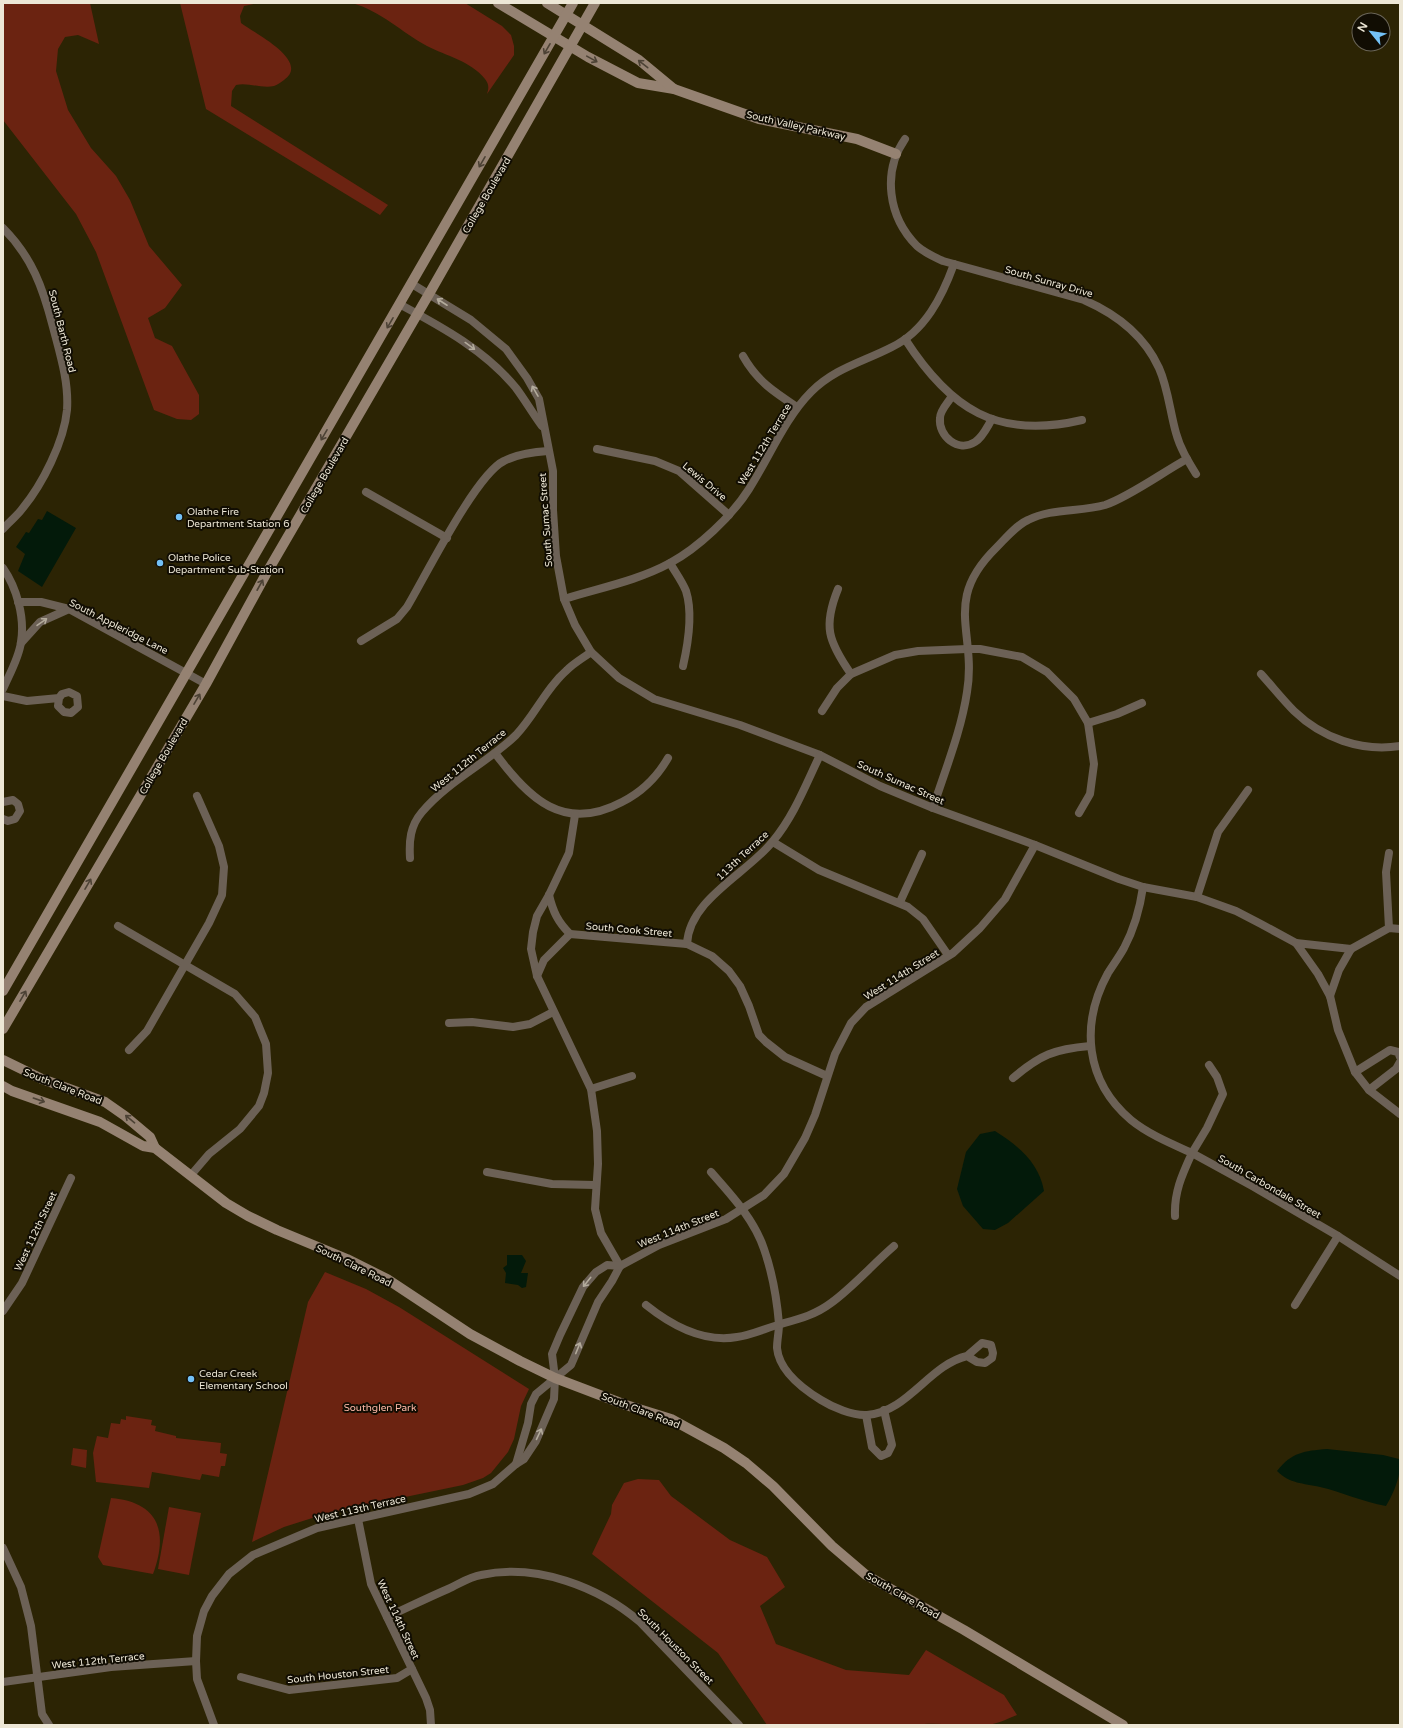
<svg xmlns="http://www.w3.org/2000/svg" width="1403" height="1728" font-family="'Varela Round',sans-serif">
  <rect width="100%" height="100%" fill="#2c2404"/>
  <g fill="#6b2311">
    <polygon points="3,3 90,3 99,44 78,35 65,37 58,49 56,71 68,110 91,148 116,176 130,200 149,246 182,285 165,308 148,318 155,338 172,346 199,395 199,414 191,420 177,419 154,410 96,252 76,214 3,120"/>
    <path d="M 180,3 L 259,3 L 244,6 L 240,16 L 241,23 C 254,33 311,61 284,80 C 281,82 277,85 274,86 C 262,89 248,82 236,85 L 232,91 L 231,106 L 388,205 L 380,215 L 206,109 Z"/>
    <path d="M 352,3 L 465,3 L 502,26 L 511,35 L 514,46 L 514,55 L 487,94 C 489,88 489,84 485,79 C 471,61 446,56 427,46 C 401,32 381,11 352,3 Z"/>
    <polygon points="325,1272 366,1289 399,1307 529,1389 521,1406 514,1439 508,1452 491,1473 483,1478 463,1485 328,1513 284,1527 252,1542 308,1302"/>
    <polygon points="126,1416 152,1420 151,1425 156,1426 155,1431 176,1436 176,1438 221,1443 220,1453 227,1454 225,1466 221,1466 219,1477 202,1474 200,1480 152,1472 149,1488 96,1482 93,1453 97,1436 108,1438 111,1423 120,1424 121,1419 126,1420"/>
    <polygon points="73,1448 87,1450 86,1468 71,1465"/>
    <path d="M 638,1479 L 659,1480 L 671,1496 L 730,1540 L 767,1557 L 785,1587 L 760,1606 L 776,1644 L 846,1670 L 909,1675 L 926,1650 L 1004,1695 L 1017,1715 C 1007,1719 997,1724 987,1725 C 963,1728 939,1721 916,1725 L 767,1725 L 718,1653 L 592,1554 L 611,1514 L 612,1505 L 624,1483 Z"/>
    <path d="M 111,1498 C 158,1502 169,1531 153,1574 L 103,1565 L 98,1557 Z"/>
    <polygon points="169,1507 201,1513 189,1575 158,1569"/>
  </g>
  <g fill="#031a0a">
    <polygon points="47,511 76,528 42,587 18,571 25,554 16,547 26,532 29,533 38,519 42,520"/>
    <path d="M 995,1131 C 1019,1146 1039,1163 1044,1191 L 1008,1223 L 995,1230 L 983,1229 L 963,1206 L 957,1189 L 966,1152 L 980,1134 Z"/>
    <polygon points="507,1255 522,1255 526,1261 521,1273 528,1273 526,1287 522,1288 518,1285 505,1283 506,1273 503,1268 507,1265"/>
    <path d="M 1327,1449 L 1383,1455 L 1399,1459 C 1403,1472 1393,1495 1386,1506 C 1363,1502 1342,1492 1320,1487 C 1303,1483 1290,1484 1277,1471 C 1292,1452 1304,1451 1327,1449 Z"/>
  </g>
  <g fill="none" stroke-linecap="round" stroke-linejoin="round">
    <g stroke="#6c6156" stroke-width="8">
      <path d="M 905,139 C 882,172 888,217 917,246 C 925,253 934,257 943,261 L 1084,300 C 1116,314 1144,335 1159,368 C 1168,388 1170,412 1176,433 C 1180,448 1188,461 1196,474"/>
      <path d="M 3,228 C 32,257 43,288 53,327 C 60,354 69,382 67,410 C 64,442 42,485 22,509 C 17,516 9,522 3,529"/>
      <polyline points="412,284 471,320 506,349 527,378 539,399 553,471 553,510 556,556 564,599 575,625 591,652 619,678 654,699 740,725 820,755 880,786 933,808 1035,845 1119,879 1143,887 1197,897 1236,911 1261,924 1296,943 1318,974 1330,996 1338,1030 1355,1072"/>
      <path d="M 401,305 C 442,327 486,351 516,388 C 525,400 533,414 542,426"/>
      <path d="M 905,339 C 950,409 997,440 1082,420"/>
      <path d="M 743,356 C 757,381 774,392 797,407"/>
      <path d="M 952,396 C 948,403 940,410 940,418 C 938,436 958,453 975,442 C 983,437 987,427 992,419"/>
      <polyline points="597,449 655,461 679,471 729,515"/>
      <polyline points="366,492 447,538"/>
      <path d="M 670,563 C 675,572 682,581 686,591 C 693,613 688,644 683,666"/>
      <path d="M 3,568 C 17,588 25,618 21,642 C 19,658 9,675 3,689"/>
      <path d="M 838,589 C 823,626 828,641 851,674"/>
      <path d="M 564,599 C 599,588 637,581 670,563 C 698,548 732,516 749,489 C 769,458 785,418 811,392 C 835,368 863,362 892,347 C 925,331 942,297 954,264"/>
      <polyline points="18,602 41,602 69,609 206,684"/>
      <path d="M 361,641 L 397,619 L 407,607 C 425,577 476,474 504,461 C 517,454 533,452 548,451"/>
      <polyline points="21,643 40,622 69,609"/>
      <path d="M 1261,674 C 1272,686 1282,699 1294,711 C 1322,738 1361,752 1400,746"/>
      <polyline points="3,696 27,701 59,698 62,694 69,692 77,696 78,707 71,713 64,712 58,706 59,698"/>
      <polyline points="822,711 837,688 851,674 895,655 918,651 967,649 980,649 1022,657 1047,672 1074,699 1088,723 1094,764 1090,794 1079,813"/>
      <polyline points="1088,723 1117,714 1142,703"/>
      <path d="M 495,753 C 529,799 564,833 622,802 C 642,792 657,777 668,758"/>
      <polyline points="3,802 13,800 18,804 20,811 15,819 8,821 3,819"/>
      <path d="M 933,808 C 945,770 961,732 967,692 C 977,632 942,601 996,548 C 1006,538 1015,526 1028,520 C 1051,508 1080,512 1105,505 C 1129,497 1163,472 1187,459"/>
      <polyline points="575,815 569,853 549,895 537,916 533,932 531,949 537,976 591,1089 597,1131 598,1164 595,1209 601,1233 620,1266"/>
      <polyline points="773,842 819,870 908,907 923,919 948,955"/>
      <polyline points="1389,853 1386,872 1389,928"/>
      <path d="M 410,858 C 409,841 410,826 422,812 C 448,781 487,763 516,735 C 535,715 546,688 567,670 C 574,663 583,658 591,652"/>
      <path d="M 1143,887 C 1140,908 1134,929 1124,948 C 1119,957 1113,965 1108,973 C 1080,1024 1085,1081 1131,1120 C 1148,1134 1172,1144 1192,1153 C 1182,1175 1174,1192 1175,1216"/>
      <path d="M 549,895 C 553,912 558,922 570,934"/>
      <polyline points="1197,897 1218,832 1248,790"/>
      <polyline points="900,902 922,854"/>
      <polyline points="118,926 235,994 255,1017 266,1044 268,1073 264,1093 259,1106 240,1129 209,1154 191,1175"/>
      <polyline points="1296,943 1351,949"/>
      <path d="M 687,944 C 689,899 748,873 773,841 C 794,816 806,784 820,755"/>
      <polyline points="537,976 544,960 570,934 687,944 712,956 729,971 740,986 749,1006 759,1035 766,1042 785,1057 827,1076"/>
      <polyline points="1330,996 1339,970 1351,949 1389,928 1400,929"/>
      <polyline points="449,1023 472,1022 513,1027 530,1024 553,1012"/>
      <polyline points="129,1050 147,1031 209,923 222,895 224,867 219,846 197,796"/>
      <polyline points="1400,1057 1398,1052 1390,1050 1355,1072 1369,1090 1400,1114"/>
      <polyline points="1209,1065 1217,1077 1223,1094 1207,1128 1192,1153 1254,1187 1338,1236 1295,1305"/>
      <path d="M 1013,1078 C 1040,1055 1054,1049 1090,1046"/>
      <polyline points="591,1089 632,1076"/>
      <polyline points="1369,1090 1396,1069 1400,1062"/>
      <polyline points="487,1172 552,1184 595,1185"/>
      <path d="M 711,1172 C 732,1196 754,1219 764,1249 C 772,1272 777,1300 779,1324 C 779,1332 777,1340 777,1348 C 779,1371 803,1389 821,1400 C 832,1407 853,1416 867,1415 C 908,1412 929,1365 967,1356 L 977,1362 L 985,1363 L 992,1358 L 993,1353 L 991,1345 L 982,1343 L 967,1356"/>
      <polyline points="1338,1236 1400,1276"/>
      <path d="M 646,1305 C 671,1325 703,1343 737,1337 C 752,1335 766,1328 781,1324 C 799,1319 815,1315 831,1303 C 853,1287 873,1264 894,1246"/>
      <polyline points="3,1311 22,1283 71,1178"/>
      <polyline points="866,1415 872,1447 881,1456 888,1453 892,1445 884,1410"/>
      <polyline points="516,1464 528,1423 531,1404 536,1394 571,1365 598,1302 612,1281 620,1266"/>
      <polyline points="358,1519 371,1584 426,1698 430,1710 431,1725"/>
      <polyline points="3,1548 21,1587 31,1626 42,1714 49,1725"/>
      <path d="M 387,1617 C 407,1608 427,1598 448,1589 C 459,1584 469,1577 481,1575 C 537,1563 599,1587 640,1622 L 739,1725"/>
      <polyline points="241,1677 289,1690 397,1678 412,1669"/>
      <polyline points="3,1682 111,1667 196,1661"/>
      <polyline points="214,1725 197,1679 196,1661 197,1636 204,1611 212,1596 229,1574 253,1555 317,1528 469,1494 493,1484 516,1464 524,1459 536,1441 554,1399 555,1378 552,1354 560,1335 583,1287 596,1272 607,1265 620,1266 659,1245 726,1219 764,1195 784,1174 805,1138 815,1115 835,1054 851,1023 866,1007 953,953 980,928 1005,899 1035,845"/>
    </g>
    <g stroke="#958272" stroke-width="10">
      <polyline points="498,3 588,57 638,83 674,89 759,119 857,139 896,154"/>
      <polyline points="547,3 639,60 674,89"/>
      <polyline points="3,991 573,3"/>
      <polyline points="3,1029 206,684 266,574 429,294 595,3"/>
      <polyline points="3,1060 42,1079 105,1102 125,1116 150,1137 155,1148"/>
      <polyline points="3,1086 12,1091 100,1122 143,1146 155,1148 226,1203 248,1216 277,1230 347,1259 387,1279 470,1334 520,1361 555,1378 626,1405 671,1419 724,1448 746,1463 773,1486 832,1546 866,1575 964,1630 1123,1725"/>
    </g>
  </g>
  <defs><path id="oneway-shaft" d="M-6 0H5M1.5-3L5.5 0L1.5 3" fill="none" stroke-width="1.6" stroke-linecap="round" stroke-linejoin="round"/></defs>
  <g stroke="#4c4235">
    <use href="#oneway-shaft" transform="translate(547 49) rotate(120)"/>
    <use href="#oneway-shaft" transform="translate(592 59) rotate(29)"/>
    <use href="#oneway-shaft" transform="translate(643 64) rotate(-142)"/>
    <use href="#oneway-shaft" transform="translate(482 162) rotate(120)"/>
    <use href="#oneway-shaft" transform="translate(390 323) rotate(120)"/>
    <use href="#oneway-shaft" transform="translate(324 435) rotate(120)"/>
    <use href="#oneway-shaft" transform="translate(260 585) rotate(-61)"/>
    <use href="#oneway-shaft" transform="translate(197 699) rotate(-60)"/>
    <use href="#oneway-shaft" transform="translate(88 884) rotate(-60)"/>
    <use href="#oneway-shaft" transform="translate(23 996) rotate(-60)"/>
    <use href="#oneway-shaft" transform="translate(39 1100) rotate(19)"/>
    <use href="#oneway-shaft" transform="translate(130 1119) rotate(-140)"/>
  </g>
  <g stroke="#b3ab9c">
    <use href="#oneway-shaft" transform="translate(442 302) rotate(-147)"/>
    <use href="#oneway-shaft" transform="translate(470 346) rotate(36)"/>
    <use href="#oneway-shaft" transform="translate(535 391) rotate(-120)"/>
    <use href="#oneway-shaft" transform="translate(42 622) rotate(-35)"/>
    <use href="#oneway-shaft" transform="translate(587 1282) rotate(129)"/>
    <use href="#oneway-shaft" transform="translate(578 1348) rotate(-68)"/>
    <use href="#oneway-shaft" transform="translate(539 1434) rotate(-65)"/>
  </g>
  <g fill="#73c1f6" stroke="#110d03" stroke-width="1.5">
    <circle cx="179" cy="517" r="4"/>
    <circle cx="160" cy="563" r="4"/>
    <circle cx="191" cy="1379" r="4"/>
  </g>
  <g text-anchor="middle" stroke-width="4" stroke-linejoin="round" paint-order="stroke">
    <g font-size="10" fill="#ede7d6" stroke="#110d03">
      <text transform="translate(796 125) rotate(13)" y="4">South Valley Parkway</text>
      <text transform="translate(486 195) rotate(-60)" y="4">College Boulevard</text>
      <text transform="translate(1049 281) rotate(16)" y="4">South Sunray Drive</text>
      <text transform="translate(63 331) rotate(76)" y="4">South Barth Road</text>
      <text transform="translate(764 444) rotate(-59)" y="4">West 112th Terrace</text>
      <text transform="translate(324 475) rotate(-60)" y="4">College Boulevard</text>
      <text transform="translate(705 481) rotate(40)" y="4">Lewis Drive</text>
      <text transform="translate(545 520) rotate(-94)" y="4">South Sumac Street</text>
      <text transform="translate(119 626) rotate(27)" y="4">South Appleridge Lane</text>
      <text transform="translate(163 756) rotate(-60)" y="4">College Boulevard</text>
      <text transform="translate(468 760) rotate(-39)" y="4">West 112th Terrace</text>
      <text transform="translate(901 782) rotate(24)" y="4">South Sumac Street</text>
      <text transform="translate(742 855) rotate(-43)" y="4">113th Terrace</text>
      <text transform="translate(629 929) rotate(5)" y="4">South Cook Street</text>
      <text transform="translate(901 974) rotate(-32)" y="4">West 114th Street</text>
      <text transform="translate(63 1086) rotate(21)" y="4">South Clare Road</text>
      <text transform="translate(1270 1186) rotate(30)" y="4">South Carbondale Street</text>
      <text transform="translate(678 1228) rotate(-22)" y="4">West 114th Street</text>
      <text transform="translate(35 1231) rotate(-65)" y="4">West 112th Street</text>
      <text transform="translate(354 1265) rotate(26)" y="4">South Clare Road</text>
      <text transform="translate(641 1410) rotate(21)" y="4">South Clare Road</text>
      <text transform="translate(360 1508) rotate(-13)" y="4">West 113th Terrace</text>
      <text transform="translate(903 1595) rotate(30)" y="4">South Clare Road</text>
      <text transform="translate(399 1619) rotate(65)" y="4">West 114th Street</text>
      <text transform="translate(676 1646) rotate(45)" y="4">South Houston Street</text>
      <text transform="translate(98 1660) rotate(-6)" y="4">West 112th Terrace</text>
      <text transform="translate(338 1674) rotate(-6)" y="4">South Houston Street</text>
    </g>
    <g font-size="10" fill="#ede7d6" stroke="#110d03" text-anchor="start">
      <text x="187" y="515">Olathe Fire<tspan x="187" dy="12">Department Station 6</tspan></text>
      <text x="168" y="561">Olathe Police<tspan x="168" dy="12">Department Sub-Station</tspan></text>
      <text x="199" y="1377">Cedar Creek<tspan x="199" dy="12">Elementary School</tspan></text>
    </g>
    <g font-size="10" fill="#feb9a8" stroke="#110d03">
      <text x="380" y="1411">Southglen Park</text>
    </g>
  </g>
  <rect width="1403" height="1728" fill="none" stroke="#ede7d6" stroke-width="8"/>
  <g transform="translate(1371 32) rotate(300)"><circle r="19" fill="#110d03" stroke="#696457"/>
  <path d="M0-3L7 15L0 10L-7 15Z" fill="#73c1f6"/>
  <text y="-6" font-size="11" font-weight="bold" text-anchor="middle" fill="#ede7d6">N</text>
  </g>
</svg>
